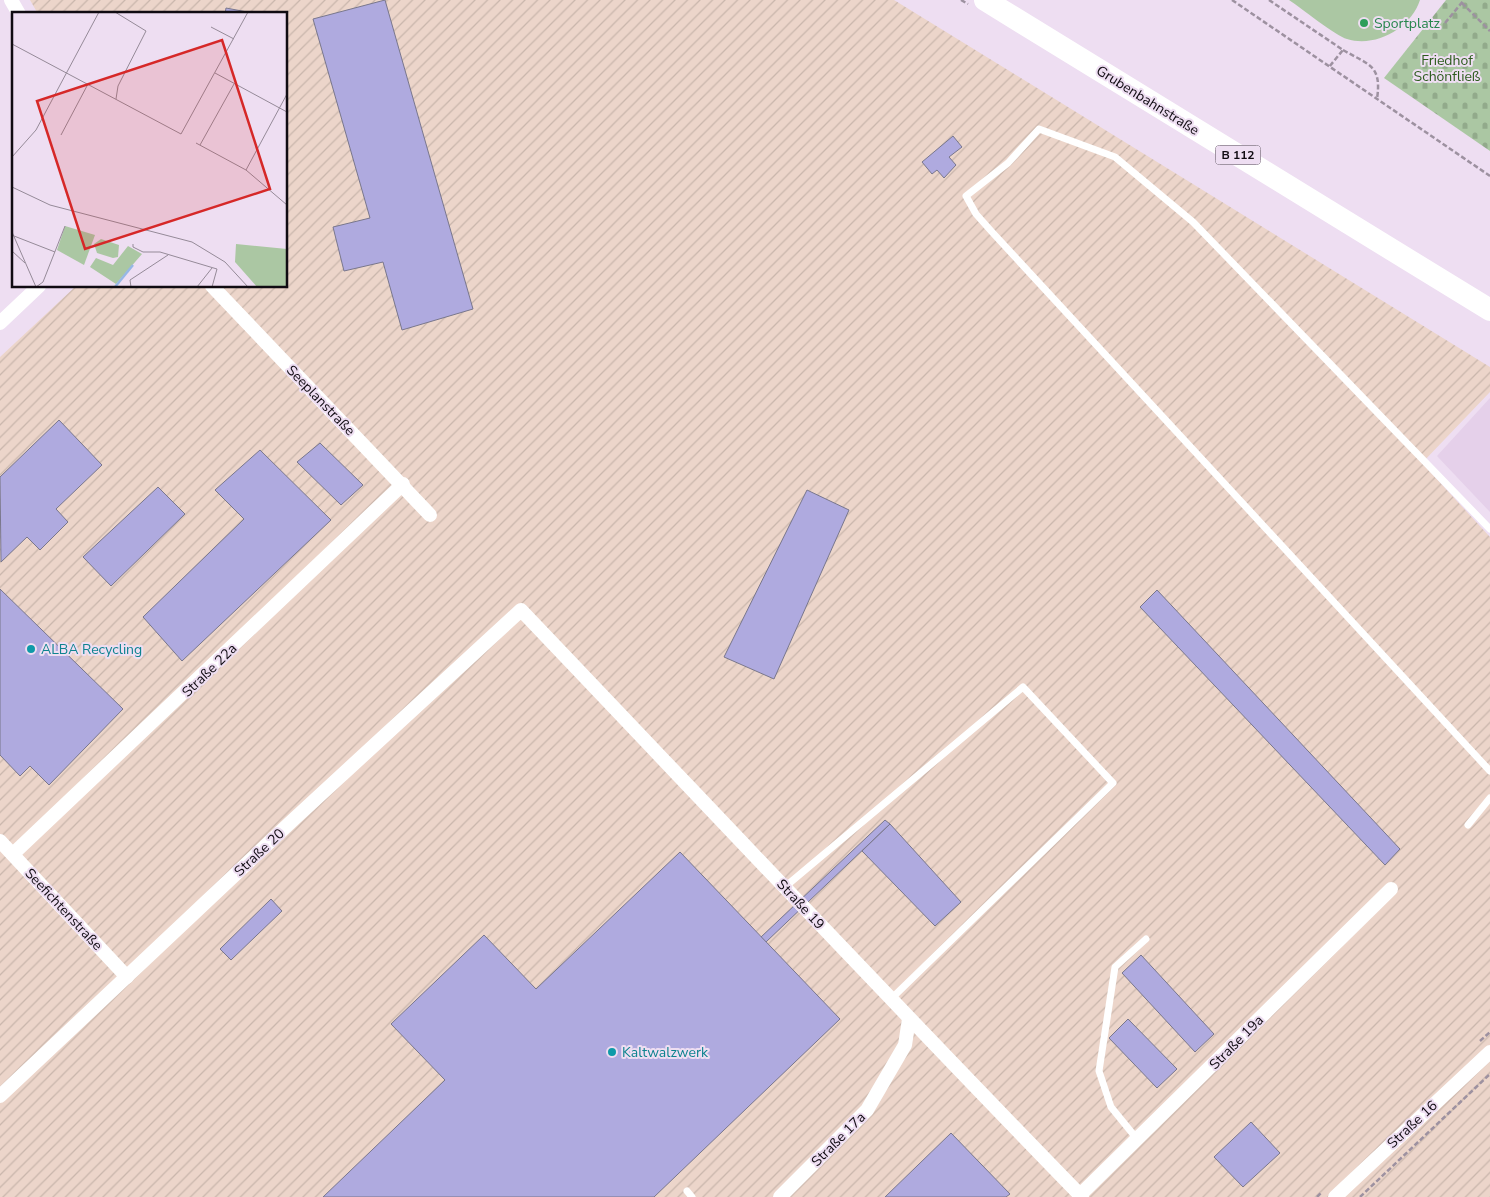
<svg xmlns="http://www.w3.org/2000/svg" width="1490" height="1197" font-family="'Nunito Sans',sans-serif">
  <defs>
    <pattern id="industrial-furrows" width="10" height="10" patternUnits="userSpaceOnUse" patternTransform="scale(1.25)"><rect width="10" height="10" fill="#ecd5ca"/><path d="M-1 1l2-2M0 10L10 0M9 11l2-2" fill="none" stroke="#c9b6ac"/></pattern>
    <pattern id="cemetery-stones" width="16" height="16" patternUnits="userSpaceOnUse" patternTransform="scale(1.25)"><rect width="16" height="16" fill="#abc7a3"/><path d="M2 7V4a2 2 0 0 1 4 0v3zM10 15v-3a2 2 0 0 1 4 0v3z" fill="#92aa8b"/></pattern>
  </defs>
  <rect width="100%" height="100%" fill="#eedef2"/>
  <polygon fill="#e5d0ea" points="1490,398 1490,512 1437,456"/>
  <polygon fill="url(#industrial-furrows)" points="30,0 894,0 1490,367 1490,392 1422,463 1490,537 1490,1197 0,1197 0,357 76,286 286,286 286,14 38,14"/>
  <polygon fill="url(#cemetery-stones)" points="1446,0 1490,0 1490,151 1384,78"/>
  <path fill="#abc7a3" d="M 1289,0 L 1420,0 C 1411,28 1376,48 1347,39 C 1336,36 1301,8 1289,0 Z"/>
  <g fill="#afaadf" stroke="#79778c">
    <polygon points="385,0 473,309 402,330 383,262 344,271 333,227 370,218 313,19"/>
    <polygon points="226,8 258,14 225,14"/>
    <polygon points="953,136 962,147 949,157 956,165 944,178 937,170 932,174 922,162"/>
    <polygon points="59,420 102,465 56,509 68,522 40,550 27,537 1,562 0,477"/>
    <polygon points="320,443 363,485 341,505 297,462"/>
    <polygon points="260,450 331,520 182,661 143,617 244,519 215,490"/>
    <polygon points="158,487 185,514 111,586 83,557"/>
    <polygon points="807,490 849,510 774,679 724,657"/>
    <polygon points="0,589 123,709 49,785 30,766 20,776 0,755"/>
    <polygon points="1157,590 1400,849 1385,865 1140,607"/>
    <polygon points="885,820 890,824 766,942 761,937"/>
    <polygon points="890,824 961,902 935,926 862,851"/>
    <polygon points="680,852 840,1019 654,1197 323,1197 445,1080 391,1024 484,935 536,989"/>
    <polygon points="271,899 282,911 231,960 220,949"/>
    <polygon points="1141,955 1214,1034 1195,1052 1122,973"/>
    <polygon points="1128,1019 1177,1069 1157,1088 1109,1038"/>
    <polygon points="1251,1122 1280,1153 1243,1187 1214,1157"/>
    <polygon points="951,1133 1010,1194 1006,1197 885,1197"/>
  </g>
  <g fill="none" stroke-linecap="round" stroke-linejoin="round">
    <g stroke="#9d91a0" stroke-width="2.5" stroke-dasharray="5 2.5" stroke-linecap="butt">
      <polyline points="961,0 968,4"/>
      <polyline points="1232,0 1490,176"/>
      <polyline points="1269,0 1343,50 1329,67"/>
      <polyline points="1462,3 1490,31"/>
      <polyline points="1445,23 1464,0"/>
      <path d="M 1343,50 C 1369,65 1382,65 1377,99"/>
      <polyline points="1480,1041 1490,1032"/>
      <polyline points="1317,1197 1322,1192"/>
      <polyline points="1360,1197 1490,1074"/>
    </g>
    <g stroke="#fff" stroke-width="7">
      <polyline points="1490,529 1193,222 1115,157 1039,129 1008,163 966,196 976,214 992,232 1490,771"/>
      <polyline points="1468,825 1490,798"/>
      <polyline points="786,886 1023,687 1113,783 891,999"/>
      <polyline points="1137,1139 1111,1107 1099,1071 1115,967 1146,939"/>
      <polyline points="687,1191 692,1197"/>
    </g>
    <g stroke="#fff" stroke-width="14">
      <polyline points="11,0 19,14"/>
      <polyline points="212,286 430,515"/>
      <polyline points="0,323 39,286"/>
      <polyline points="0,841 127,977"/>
      <polyline points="13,854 403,484"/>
      <path d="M 0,1096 L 293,820 L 521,610 C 708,806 893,1003 1082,1197"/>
      <polyline points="1080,1195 1391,889"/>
      <polyline points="780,1197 867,1110 905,1045 909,1019"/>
      <polyline points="1335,1197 1490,1052"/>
    </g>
    <polyline stroke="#fff" stroke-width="22" points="985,0 1490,310"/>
  </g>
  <circle fill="#2e9e5b" stroke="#eedef2" stroke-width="2" cx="1364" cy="23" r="5"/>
  <g fill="#0f9aa8" stroke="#eedef2" stroke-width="2">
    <circle cx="31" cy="649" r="5"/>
    <circle cx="612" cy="1052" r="5"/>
  </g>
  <g text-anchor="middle" stroke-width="4" stroke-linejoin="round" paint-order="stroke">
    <rect fill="#eedef2" stroke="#534a55" stroke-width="1" x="1215.5" y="145.5" width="45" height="19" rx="4"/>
    <g font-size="12" font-weight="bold" fill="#100b12">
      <text x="1238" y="159">B 112</text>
    </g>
    <g font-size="14" fill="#27864d" stroke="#eedef2" text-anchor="start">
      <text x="1374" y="28">Sportplatz</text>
    </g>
    <g font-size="14" fill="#2c5b1d" stroke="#eedef2">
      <text x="1447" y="65">Friedhof<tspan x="1447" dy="16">Schönfließ</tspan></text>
    </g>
    <g font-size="14" fill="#100b12" stroke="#eedef2">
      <text transform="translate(1148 100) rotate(32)" y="5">Grubenbahnstraße</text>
      <text transform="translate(321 400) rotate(46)" y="5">Seeplanstraße</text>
      <text transform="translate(209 670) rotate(-44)" y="5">Straße 22a</text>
      <text transform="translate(259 852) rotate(-43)" y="5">Straße 20</text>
      <text transform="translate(801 904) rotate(47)" y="5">Straße 19</text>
      <text transform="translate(64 909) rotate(47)" y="5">Seefichtenstraße</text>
      <text transform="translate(1236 1042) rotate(-45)" y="5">Straße 19a</text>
      <text transform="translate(1412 1124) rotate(-43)" y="5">Straße 16</text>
      <text transform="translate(838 1139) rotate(-45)" y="5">Straße 17a</text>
    </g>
    <g font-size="14" fill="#0d838f" stroke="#eedef2" text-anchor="start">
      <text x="41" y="654">ALBA Recycling</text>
      <text x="622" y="1057">Kaltwalzwerk</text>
    </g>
  </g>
  <g transform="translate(12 12)">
    <rect width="275" height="275" fill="#eedef2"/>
    <path d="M 53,214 L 83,223 L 72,253 L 45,238 Z" fill="#abc7a3"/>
    <path d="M 89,227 L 107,233 L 106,245 L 101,246 L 85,241 L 82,232 ZM 224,232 L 275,237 L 275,275 L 245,275 L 223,250 ZM 116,234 L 130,242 L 104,272 L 78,255 L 84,246 L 101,253 Z" fill="#abc7a3"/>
    <path fill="none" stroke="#96b7e5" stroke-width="2.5" d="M 103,275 L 121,253"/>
    <path fill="none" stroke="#958a98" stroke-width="1" d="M 103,0 L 134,19 L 106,74 L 104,87M 199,15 L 222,27M 0,32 L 169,122 L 236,0M 203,61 L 275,100M 49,123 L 76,72M 184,131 L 234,158 L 275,193M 188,133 L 222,72M 0,145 L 24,118 L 87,0M 234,158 L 275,82M 0,175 L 38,193 L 180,230 L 213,250 L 236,275M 0,220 L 24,275M 2,224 L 43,240M 121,232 L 121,235 L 131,240 L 148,240 L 205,257 L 200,275M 0,239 L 13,251M 24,275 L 31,270 L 53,214M 119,275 L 118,268 L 156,243M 185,275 L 200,256"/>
    <path fill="#d62828" fill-opacity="0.15" stroke="#d62828" stroke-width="2.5" d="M 210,28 L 258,177 L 73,237 L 25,89 Z"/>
    <rect width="275" height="275" fill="none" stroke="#100b12" stroke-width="2.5"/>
  </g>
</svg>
